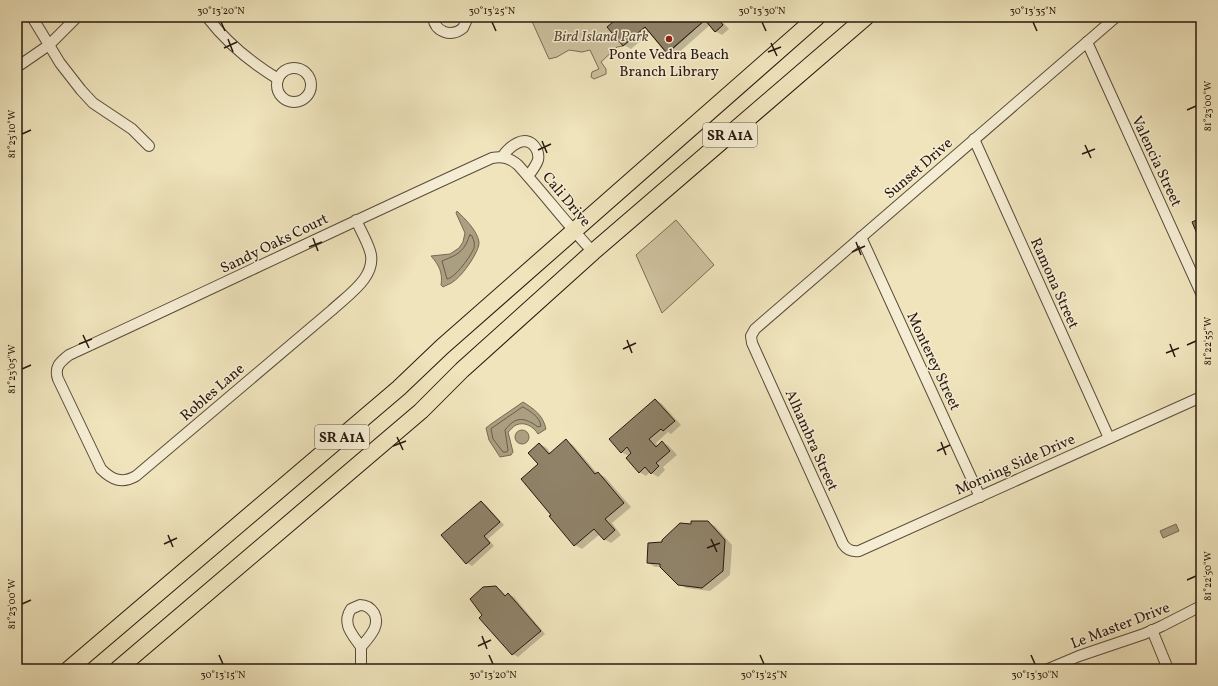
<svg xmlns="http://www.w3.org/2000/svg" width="1218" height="686" font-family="Vollkorn,serif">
  <rect width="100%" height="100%" fill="#efe4bc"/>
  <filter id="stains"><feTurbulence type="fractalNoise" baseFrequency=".005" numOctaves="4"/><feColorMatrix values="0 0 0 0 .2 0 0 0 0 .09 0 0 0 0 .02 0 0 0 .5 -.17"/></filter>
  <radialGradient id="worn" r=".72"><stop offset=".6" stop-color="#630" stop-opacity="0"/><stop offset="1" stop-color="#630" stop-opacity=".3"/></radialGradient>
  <g fill="#cdc19e" stroke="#7a6c56">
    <polygon points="530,17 716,17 723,25 715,32 705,20 667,54 645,27 623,46 617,47 601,62 606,69 606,74 594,79 591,77 592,72 599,69 590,50 582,52 569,50 557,57 549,59"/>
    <polygon points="676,220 714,265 662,313 636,255"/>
  </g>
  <g fill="#ab9f81" stroke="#776953">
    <path d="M 457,211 C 465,219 477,230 479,242 C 480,251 462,276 454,281 C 451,284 446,285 443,287 L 441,285 C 443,273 439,265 431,256 L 450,254 L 459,248 L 463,242 L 465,233 L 456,213 Z"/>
    <path d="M 523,402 C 534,409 543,415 546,429 L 538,434 C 534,427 525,421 516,425 C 513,426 511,430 508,432 L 513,452 L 511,455 L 500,457 L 489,440 L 486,428 L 491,424 Z"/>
    <circle cx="522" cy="437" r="7"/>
    <polygon points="1176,524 1179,531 1163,538 1160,531"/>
  </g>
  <g fill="#0003">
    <polygon points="620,17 720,17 719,18 729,29 722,35 715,31 710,25 675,56 668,52 651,32 631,49 624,45"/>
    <polygon points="656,400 662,404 681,425 671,434 668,432 656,443 658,446 662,442 669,446 677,455 663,467 665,470 658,477 650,472 646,476 639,472 629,456 621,452"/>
    <polygon points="566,441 573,445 597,473 605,477 631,507 612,523 621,535 611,543 604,539 600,534 582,549 575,545 553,515 539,464 540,444 547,448 551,454"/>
    <polygon points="481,502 486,505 504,525 488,539 494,546 472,566 467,563"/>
    <polygon points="707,522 715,526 732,545 730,575 710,591 686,588 679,584 662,567 655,567 648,563 663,543 692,525"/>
    <polygon points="495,587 501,590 506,596 508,594 514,597 545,634 518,657 513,654"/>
  </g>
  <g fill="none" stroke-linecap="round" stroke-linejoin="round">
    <g stroke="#6a5c48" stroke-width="1">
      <path d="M 470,235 L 472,236 C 474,241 475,243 474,248 C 471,256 455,278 447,279 L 442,261 C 451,257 460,255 466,244 C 468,241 468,238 470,235 Z"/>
      <path d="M 523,407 C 530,411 540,417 541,426 L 538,427 C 524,417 516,416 505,430 L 508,450 L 507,452 L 503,452 L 493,439 L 491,429 Z"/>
    </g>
  </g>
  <g fill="#8f8268" stroke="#28180e">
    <polygon points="619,17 716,17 723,25 715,32 705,20 667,53 645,27 623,46 607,27"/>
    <polygon points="1201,218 1201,243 1192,222"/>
    <polygon points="655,399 675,421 663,431 661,429 649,439 656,447 662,441 670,451 656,463 659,466 651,474 645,467 639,473 626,458 631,453 627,447 621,453 609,439"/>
    <polygon points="566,439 595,474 598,472 624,503 605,519 615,530 604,540 594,529 574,546 549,516 551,515 521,479 538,464 528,453 539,443 549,454"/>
    <polygon points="481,501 500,522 484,536 490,543 466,564 441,535"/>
    <polygon points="691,521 708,521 725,540 723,571 702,588 678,585 660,567 660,564 647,563 648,543 662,542 662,540 680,523 691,524"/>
    <polygon points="496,586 505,596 508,593 541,631 512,655 479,618 482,615 470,599 483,587"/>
  </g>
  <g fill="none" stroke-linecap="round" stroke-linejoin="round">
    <defs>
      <g id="minor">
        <polyline points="32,17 60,63 81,90 93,103 132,129 149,146"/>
        <path d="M 207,17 C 227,43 250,62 278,79"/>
        <path d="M 433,17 C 435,32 451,38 463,28 L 468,17"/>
        <path d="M 1116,17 L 755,329 L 751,336 L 752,343 L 843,544 C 847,550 852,552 859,551 L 1201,397"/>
        <polyline points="1087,42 1201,293"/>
        <polyline points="17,67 49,45 77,17"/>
        <circle cx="294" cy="85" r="17"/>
        <polyline points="974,139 1109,438"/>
        <path d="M 502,157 C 509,147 525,133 535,147 C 538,151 539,155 538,160 C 536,166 532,171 528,176"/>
        <path d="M 356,220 C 361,231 367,241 370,251 C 378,276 348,295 332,310 L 136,476 C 122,484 112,480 101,469 L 58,379 C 54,367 60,362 69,355 C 210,290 351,222 492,158 C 503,156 510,158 518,165 C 544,194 567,224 593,252"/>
        <polyline points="861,237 980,497"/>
        <path d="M 360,605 C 366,605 370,607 374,613 C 381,626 369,637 361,647 C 353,635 341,624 351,609 Z"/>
        <polyline points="1152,630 1168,669"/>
        <polyline points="361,669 361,647"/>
        <polyline points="1048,669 1079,656 1144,634 1162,626 1201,606"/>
      </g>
      <g id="primary">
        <polyline points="69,669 399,388 442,347 817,17"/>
        <polyline points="118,669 421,411 462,370 593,252 866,17"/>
      </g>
    </defs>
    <use href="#minor" stroke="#5a4b3a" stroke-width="12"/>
    <use href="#primary" stroke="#28180e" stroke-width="18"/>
    <use href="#minor" stroke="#f5edd3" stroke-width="10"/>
    <use href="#primary" stroke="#efe4bc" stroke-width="16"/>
  </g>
  <path fill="none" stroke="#28180e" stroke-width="1.5" d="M 221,22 L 225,31M 492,22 L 496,31M 762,22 L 766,31M 1033,22 L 1037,31M 228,39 L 233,52M 771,43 L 777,56M 224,48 L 237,42M 768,52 L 781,47M 1187,110 L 1196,106M 22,134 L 31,130M 542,141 L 547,153M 1085,145 L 1091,158M 538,150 L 551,144M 1082,154 L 1095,149M 313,238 L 318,251M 856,242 L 861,255M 309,247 L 322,242M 852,252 L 865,246M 83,335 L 89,348M 627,340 L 632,353M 79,344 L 92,339M 1170,344 L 1175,357M 1187,345 L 1196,341M 623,349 L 636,343M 1166,353 L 1179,348M 22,369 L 31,365M 397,437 L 403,450M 941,442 L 946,455M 393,446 L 406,441M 937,451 L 950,445M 168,535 L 173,547M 711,539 L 717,552M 164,544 L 177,538M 707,548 L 720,543M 1187,580 L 1196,576M 22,604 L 31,600M 482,636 L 487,649M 478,646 L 491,640M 219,655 L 223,664M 489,655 L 493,664M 760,655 L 764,664M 1031,655 L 1035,664"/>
  <circle fill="#8f2418" stroke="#f5edd3" stroke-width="1.5" cx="669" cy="39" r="4"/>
  <g text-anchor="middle" stroke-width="3" stroke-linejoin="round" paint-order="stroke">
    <g fill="#f5edd3" stroke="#665849" stroke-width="1">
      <rect x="703" y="123" width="54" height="24" rx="3"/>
      <rect x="315" y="425" width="54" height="24" rx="3"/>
    </g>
    <g font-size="14" font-weight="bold" fill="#28180e">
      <text x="730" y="140">SR A1A</text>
      <text x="342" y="442">SR A1A</text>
    </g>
    <g font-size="15" font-style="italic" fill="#5a4b39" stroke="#f5edd3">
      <text x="601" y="41">Bird Island Park</text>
    </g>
    <g font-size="15" fill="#28180e" stroke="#f5edd3">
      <text x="669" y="59">Ponte Vedra Beach<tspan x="669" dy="17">Branch Library</tspan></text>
    </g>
    <g font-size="15" fill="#28180e" stroke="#f5edd3">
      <text transform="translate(1157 161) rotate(65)" y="5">Valencia Street</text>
      <text transform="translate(918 168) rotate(-41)" y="5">Sunset Drive</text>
      <text transform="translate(567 199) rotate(50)" y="5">Cali Drive</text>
      <text transform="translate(274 243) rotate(-26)" y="5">Sandy Oaks Court</text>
      <text transform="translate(1055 283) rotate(66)" y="5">Ramona Street</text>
      <text transform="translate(934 361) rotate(65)" y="5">Monterey Street</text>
      <text transform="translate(212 392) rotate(-41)" y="5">Robles Lane</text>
      <text transform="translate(812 440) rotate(66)" y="5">Alhambra Street</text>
      <text transform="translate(1015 464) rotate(-24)" y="5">Morning Side Drive</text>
      <text transform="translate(1120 625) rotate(-21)" y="5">Le Master Drive</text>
    </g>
  </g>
  <rect width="1218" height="686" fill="none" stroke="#efe4bc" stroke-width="44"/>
  <rect x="22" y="22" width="1174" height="642" fill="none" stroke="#28180e" stroke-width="1.5"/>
  <g font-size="10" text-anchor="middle" fill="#28180e">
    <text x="221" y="14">30°13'20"N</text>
    <text x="492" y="14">30°13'25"N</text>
    <text x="762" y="14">30°13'30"N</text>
    <text x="1033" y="14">30°13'35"N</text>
    <text transform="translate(1207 106) rotate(-90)" y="4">81°23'00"W</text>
    <text transform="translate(11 134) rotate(-90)" y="4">81°23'10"W</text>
    <text transform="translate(1207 341) rotate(-90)" y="4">81°22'55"W</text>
    <text transform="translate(11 369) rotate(-90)" y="4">81°23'05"W</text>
    <text transform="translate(1207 576) rotate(-90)" y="4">81°22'50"W</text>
    <text transform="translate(11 604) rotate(-90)" y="4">81°23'00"W</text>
    <text x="223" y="678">30°13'15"N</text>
    <text x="493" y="678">30°13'20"N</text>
    <text x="764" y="678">30°13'25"N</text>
    <text x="1035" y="678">30°13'30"N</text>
  </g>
  <rect width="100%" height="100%" filter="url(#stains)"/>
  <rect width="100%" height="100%" fill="url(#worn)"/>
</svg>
